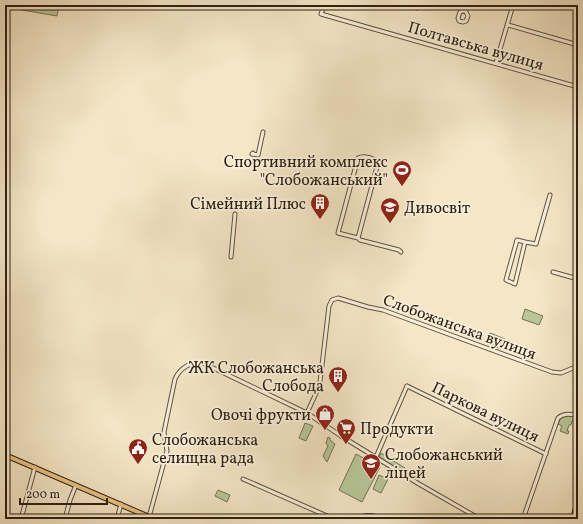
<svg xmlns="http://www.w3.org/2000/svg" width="583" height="524" font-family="Vollkorn,serif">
  <rect width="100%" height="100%" fill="#f4e6c6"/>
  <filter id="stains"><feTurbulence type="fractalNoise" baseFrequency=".005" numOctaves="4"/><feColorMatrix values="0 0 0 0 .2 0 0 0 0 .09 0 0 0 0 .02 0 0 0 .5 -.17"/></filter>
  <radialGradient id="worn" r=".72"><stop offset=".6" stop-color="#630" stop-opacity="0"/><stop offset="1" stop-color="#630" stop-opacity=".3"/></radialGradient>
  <g fill="#b8c698" stroke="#737356">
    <polygon points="5,5 59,5 57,16 5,7"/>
    <polygon points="525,309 543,316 539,325 522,319"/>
    <polygon points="490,333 505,339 501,349 486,343"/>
    <polygon points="565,415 578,415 578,423 572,421 571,425 569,425 567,431 569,431 568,434 560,431 562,426 558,424 561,418"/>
    <polygon points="305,423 313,426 306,441 299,438"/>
    <polygon points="328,437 330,438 330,440 335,444 327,462 323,456 328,446 326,443"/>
    <polygon points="381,453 405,468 403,472 379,457"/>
    <polygon points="356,454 380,467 362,502 339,490"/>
    <polygon points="379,475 388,479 381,493 373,489"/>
    <polygon points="218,490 230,495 227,502 215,496"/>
  </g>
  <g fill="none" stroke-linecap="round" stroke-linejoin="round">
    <defs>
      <g id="minor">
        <polyline points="324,5 321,14 578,87"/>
        <polyline points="413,5 417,8 420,5"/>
        <polyline points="465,10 468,16 466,21 463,22 459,21 458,18 460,12 465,10 467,5"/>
        <polyline points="508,25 578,45"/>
        <polyline points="496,63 513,5"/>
        <polyline points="253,153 252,154 258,155 263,132"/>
        <path d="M 358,238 L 338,233 L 358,158 C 364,155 374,158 378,163 L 358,238 L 360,240 L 399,250 L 401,252"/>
        <polyline points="525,242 517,240 506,280 515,284 525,242 536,244 550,195"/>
        <polyline points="231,257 235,214"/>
        <polyline points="553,272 578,279"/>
        <polyline points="407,386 546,454"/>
        <polyline points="307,413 318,389 320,382 329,306 332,300 338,298 368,307 383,310 552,372 561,373 578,366"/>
        <polyline points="376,457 407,386"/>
        <polyline points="243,479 334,519"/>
        <path d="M 149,517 L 167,451 L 164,432 L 175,379 C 180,368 191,361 203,363 L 307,413 L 341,436 L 419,484 L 480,519"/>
        <polyline points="21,519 35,467"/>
        <polyline points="65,519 70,500 76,485"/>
        <polyline points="117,519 121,504"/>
        <path d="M 355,519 C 364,514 375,515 385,519"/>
        <path d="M 523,519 L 558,418 C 564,413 570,414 578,415"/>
      </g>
      <g id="major">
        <polyline points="5,455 154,519"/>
        <polyline points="573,519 578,500"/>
      </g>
    </defs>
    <use href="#minor" stroke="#605240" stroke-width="5"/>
    <use href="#major" stroke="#2e2013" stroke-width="6"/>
    <use href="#minor" stroke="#f8efda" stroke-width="3"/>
    <use href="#major" stroke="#eac383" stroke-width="4"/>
  </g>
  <defs>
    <symbol id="stadium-pin" viewBox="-11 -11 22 30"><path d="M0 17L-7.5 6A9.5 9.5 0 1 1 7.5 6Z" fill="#8f2418" stroke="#f8efda"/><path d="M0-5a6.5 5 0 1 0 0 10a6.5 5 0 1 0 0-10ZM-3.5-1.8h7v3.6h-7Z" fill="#fff"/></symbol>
    <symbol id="building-pin" viewBox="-11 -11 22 30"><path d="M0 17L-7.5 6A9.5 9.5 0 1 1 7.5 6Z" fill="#8f2418" stroke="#f8efda"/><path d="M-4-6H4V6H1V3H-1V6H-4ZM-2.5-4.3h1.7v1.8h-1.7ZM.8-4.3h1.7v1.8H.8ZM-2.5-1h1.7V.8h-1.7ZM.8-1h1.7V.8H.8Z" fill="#fff"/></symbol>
    <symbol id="school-pin" viewBox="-11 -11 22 30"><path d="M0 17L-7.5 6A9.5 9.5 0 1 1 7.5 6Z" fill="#8f2418" stroke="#f8efda"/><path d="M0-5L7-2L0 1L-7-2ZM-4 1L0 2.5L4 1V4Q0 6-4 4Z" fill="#fff"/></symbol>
    <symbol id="shop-pin" viewBox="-11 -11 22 30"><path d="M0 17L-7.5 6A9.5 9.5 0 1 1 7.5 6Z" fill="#8f2418" stroke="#f8efda"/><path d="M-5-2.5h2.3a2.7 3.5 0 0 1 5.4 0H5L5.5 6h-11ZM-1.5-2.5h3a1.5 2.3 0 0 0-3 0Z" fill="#fff"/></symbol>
    <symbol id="supermarket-pin" viewBox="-11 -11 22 30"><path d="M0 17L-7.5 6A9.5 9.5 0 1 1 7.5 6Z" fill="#8f2418" stroke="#f8efda"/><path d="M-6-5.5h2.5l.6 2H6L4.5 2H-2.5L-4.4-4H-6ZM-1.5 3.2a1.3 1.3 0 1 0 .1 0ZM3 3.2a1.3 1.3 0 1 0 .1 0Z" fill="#fff"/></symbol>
    <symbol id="civic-pin" viewBox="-11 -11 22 30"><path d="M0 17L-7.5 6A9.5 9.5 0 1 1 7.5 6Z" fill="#8f2418" stroke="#f8efda"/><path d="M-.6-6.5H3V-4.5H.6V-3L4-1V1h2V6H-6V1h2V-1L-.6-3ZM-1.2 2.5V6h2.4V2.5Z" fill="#fff"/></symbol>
  </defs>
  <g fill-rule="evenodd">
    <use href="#stadium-pin" x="391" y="159" width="22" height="30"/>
    <use href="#building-pin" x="309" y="192" width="22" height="30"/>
    <use href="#school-pin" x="379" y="196" width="22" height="30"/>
    <use href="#building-pin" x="327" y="365" width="22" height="30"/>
    <use href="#shop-pin" x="314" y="403" width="22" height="30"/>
    <use href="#supermarket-pin" x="335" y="417" width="22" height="30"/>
    <use href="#civic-pin" x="127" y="437" width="22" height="30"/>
    <use href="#school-pin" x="360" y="452" width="22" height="30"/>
  </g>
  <g text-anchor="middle" stroke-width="3.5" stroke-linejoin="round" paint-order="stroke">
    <g font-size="16" fill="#2e2013" stroke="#f8efda">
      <text transform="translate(476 45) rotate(16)" y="6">Полтавська вулиця</text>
      <text transform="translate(460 326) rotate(20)" y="6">Слобожанська вулиця</text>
      <text transform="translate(486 411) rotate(26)" y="6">Паркова вулиця</text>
    </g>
    <g font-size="16" fill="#2e2013" stroke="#f8efda" text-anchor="end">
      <text x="388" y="167">Спортивний комплекс<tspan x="388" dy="18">"Слобожанський"</tspan></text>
      <text x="306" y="209">Сімейний Плюс</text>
      <text x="404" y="213" text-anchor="start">Дивосвіт</text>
      <text x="324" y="373">ЖК Слобожанська<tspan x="324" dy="18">Слобода</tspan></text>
      <text x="311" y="420">Овочі фрукти</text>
      <text x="360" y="434" text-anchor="start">Продукти</text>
      <text x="152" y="445" text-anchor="start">Слобожанська<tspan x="152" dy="18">селищна рада</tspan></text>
      <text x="385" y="460" text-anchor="start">Слобожанський<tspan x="385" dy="18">ліцей</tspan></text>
    </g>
  </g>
  <rect width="583" height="524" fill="none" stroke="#f4e6c6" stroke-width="20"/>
  <rect x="6" y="6" width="571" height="512" fill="none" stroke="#2e2013" stroke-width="2"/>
  <rect x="10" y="10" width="563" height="504" fill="none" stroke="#2e2013"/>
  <path d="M20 498v6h87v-6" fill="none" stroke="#2e2013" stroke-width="2"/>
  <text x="26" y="498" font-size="12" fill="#2e2013" stroke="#f8efda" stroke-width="3" paint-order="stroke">200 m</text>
  <rect width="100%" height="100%" filter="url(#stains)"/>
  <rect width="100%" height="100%" fill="url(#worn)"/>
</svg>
